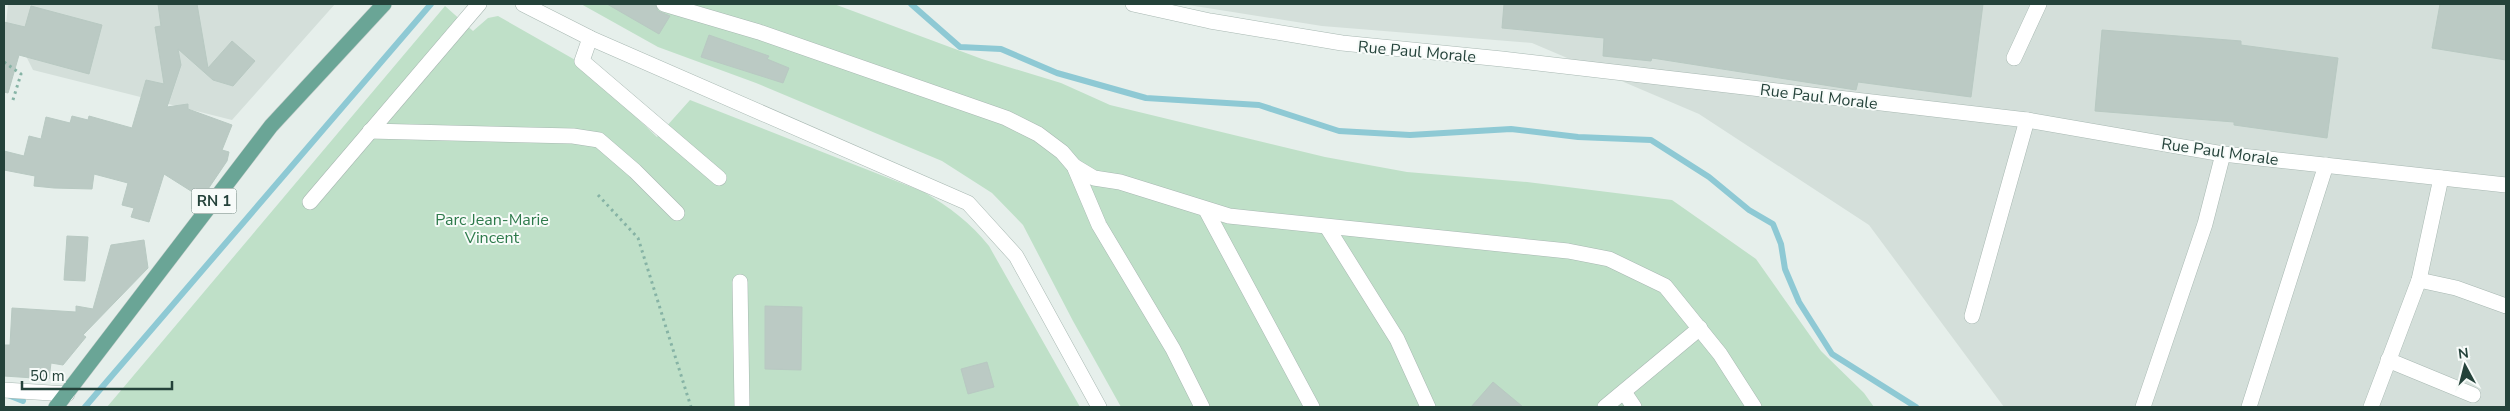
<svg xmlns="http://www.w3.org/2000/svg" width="2510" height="411" font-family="'Nunito Sans',sans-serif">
  <rect width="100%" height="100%" fill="#e6efeb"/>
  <g fill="#d4dfda">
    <polygon points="8,4 335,4 232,120 33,70 23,50 4,46"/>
    <polygon points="1182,4 2506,4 2506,407 2004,407 1869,225 1699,114 1532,43 1322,26"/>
  </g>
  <g fill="#bfe0c8">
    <polygon points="581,4 834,4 982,59 1061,83 1110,105 1325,157 1407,172 1527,182 1672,200 1756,259 1821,351 1864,393 1874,407 1121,407 1073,321 1023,225 992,193 942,161 756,83 658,47"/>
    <path d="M 445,6 L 473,31 L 488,18 L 498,16 L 577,61 L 657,137 L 690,100 L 924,192 C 949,207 971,223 989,246 L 1080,407 L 107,407 Z"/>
  </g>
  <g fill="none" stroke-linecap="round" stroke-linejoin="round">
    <g stroke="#8ec9d4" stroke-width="6">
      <polyline points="911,4 960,47 1001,49 1057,73 1146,98 1259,105 1339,131 1410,135 1511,129 1578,137 1651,140 1709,177 1749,210 1773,224 1781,244 1785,269 1799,302 1832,354 1916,407"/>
      <polyline points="8,395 23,401"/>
      <polyline points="85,407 431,4"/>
    </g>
  </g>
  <g fill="#bbcac4" stroke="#b8c9c2">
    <polygon points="158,4 197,4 208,68 232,41 255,61 233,86 213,80 178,49 181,65 167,107 188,104 188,109 232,125 222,150 229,152 227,161 202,198 164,174 149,222 131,217 134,208 122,205 128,183 94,174 92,189 54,188 34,186 35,176 4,170 4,151 24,156 29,136 41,139 46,117 70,123 72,116 88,120 89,116 132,128 146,80 164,84 155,27 161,26"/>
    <polygon points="607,4 655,4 658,11 670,16 659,34"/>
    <polygon points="1504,4 1983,4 1971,97 1858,82 1856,90 1652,58 1651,61 1603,56 1604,38 1502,28"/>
    <polygon points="2440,4 2506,4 2506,60 2432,48"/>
    <polygon points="31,6 102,25 89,74 19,55 8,93 4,92 4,22 25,27"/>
    <polygon points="2102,30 2241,41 2241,45 2338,58 2327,138 2234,125 2234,122 2095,111"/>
    <polygon points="709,35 769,56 767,59 789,68 783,83 701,57"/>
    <polygon points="67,236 88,237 85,281 64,280"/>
    <polygon points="144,240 148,268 83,335 86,337 63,365 51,363 49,379 4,376 4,345 10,345 12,308 76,312 76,306 93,309 111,245"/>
    <polygon points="765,306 802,307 801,370 765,369"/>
    <polygon points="987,362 994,387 968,394 961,369"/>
    <polygon points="1493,382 1523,407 1471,407"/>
  </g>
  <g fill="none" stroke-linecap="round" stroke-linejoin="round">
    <defs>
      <g id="minor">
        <polyline points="523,4 590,38 968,203 1016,256 1099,407"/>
        <polyline points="664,4 759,32 1006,118 1038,134 1062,152 1074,166 1099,225 1173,349 1202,407"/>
        <polyline points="1133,4 1210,21 1342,43 1502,59 2027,120 2223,154 2506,185"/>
        <polyline points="590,38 582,61 719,178"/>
        <polyline points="2014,58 2039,4"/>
        <polyline points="370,131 573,136 599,140 635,171 677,213"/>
        <polyline points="1074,166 1094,178 1120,182 1229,216 1568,251 1609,259 1665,286 1720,354 1754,407"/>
        <polyline points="310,202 479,4"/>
        <polyline points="1206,210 1312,407"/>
        <polyline points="1327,227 1397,339 1428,407"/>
        <polyline points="2419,280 2456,288 2506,306"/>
        <polyline points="740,282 742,407"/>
        <polyline points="1972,316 2027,120"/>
        <polyline points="2388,360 2473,395"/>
        <polyline points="4,390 67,394"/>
        <polyline points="1624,392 1634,407"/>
        <polyline points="1605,407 1700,328"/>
        <polyline points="2143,407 2205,224 2223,154"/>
        <polyline points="2249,407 2326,165"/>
        <polyline points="2371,407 2419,280 2441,178"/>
      </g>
      <polyline id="major" points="56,407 271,126 384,4"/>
    </defs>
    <use href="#minor" stroke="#a8b8b2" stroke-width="16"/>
    <use href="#major" stroke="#c2cac8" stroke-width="16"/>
    <g stroke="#86b3a5" stroke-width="3" stroke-dasharray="2.5 4" stroke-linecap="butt">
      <polyline points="4,62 21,74 12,103"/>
      <polyline points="598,195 638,238 691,407"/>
    </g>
    <use href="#minor" stroke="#fff" stroke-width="15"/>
    <use href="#major" stroke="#6aa596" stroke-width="15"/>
  </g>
  <g text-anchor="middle" stroke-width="4" stroke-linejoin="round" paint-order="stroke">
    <rect fill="#f7fbf9" stroke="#637a73" stroke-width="1" x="191.5" y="188.5" width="45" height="25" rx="4"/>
    <g font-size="15" font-weight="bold" fill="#24423a">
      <text x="214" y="206">RN 1</text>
    </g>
    <g font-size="16" fill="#24423a" stroke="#f7fbf9">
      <text transform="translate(1417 51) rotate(5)" y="6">Rue Paul Morale</text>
      <text transform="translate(1819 96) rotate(7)" y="6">Rue Paul Morale</text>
      <text transform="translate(2220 151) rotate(8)" y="6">Rue Paul Morale</text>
    </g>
    <g font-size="16" fill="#2d7a4b" stroke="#f7fbf9">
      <text x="492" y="225">Parc Jean-Marie<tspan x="492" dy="18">Vincent</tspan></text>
    </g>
  </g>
  <rect width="2510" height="411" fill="none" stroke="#24423a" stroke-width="10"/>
  <g transform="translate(2465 366) rotate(353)" stroke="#f7fbf9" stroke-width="4" paint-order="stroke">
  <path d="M0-4L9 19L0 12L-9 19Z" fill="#24423a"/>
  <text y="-8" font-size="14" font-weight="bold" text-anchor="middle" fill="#24423a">N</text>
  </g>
  <path d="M22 381v8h150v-8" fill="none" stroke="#24423a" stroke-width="2.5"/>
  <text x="30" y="381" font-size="15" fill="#24423a" stroke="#f7fbf9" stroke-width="4" paint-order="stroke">50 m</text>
</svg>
